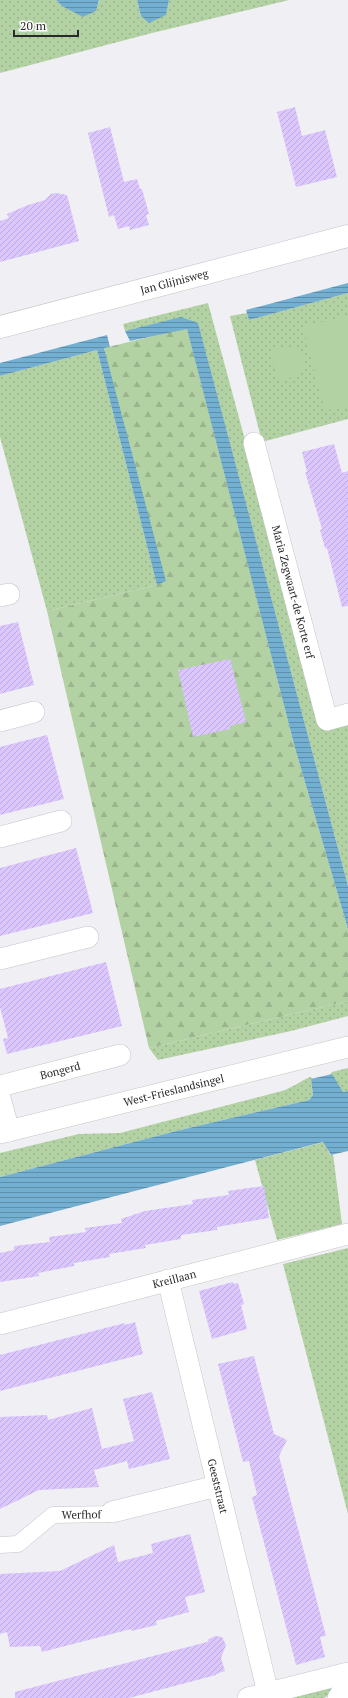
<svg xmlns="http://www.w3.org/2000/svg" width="348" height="1698" font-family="'PT Serif',serif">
  <defs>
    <pattern id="grass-dots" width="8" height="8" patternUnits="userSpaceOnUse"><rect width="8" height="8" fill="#b3d2a4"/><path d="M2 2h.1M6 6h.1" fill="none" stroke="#9ab48d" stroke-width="1.8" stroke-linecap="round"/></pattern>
    <pattern id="forest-firs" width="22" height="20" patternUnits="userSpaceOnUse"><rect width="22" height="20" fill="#b3d2a4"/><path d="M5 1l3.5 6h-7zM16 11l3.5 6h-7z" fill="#9ab48d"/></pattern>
    <pattern id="water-rules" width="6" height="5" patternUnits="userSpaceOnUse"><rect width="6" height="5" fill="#73afd1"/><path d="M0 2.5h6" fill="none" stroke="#5e8eaa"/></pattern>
    <pattern id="building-hatch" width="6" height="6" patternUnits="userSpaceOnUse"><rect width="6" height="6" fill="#dbc6fe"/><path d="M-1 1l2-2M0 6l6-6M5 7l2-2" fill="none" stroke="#bcaada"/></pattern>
  </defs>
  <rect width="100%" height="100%" fill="#f0eff4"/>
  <g fill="url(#grass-dots)">
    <polygon points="0,0 56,0 62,6 99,3 99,0 137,0 141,16 166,15 169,0 289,0 152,33 0,73"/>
    <polygon points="348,293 348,419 262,442 230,316 247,313 249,320"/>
    <polygon points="208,303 323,728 348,723 348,886 198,324 181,318 125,331 123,324"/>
    <polygon points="97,350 157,585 47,611 0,437 0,376"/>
    <polygon points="348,1001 348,1016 291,1031 158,1060 149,1048"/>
    <polygon points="348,1068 348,1091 343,1092 330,1075 332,1072"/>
    <path d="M 310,1077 L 314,1079 L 311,1079 L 313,1095 L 309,1100 L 176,1131 L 0,1177 L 0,1153 L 79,1134 L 120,1133 L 282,1091 C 292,1088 300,1081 310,1077 Z"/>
    <polygon points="324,1142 330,1155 333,1154 342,1224 277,1240 255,1160"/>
    <polygon points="348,1248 348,1514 283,1264"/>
    <polygon points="328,1688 335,1691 324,1698 288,1698"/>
  </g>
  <polygon fill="url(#forest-firs)" points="187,328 295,748 348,929 348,1001 149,1048 47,611 157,585 104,348"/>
  <g fill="#b3d2a4">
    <polygon points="348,315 348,405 325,411 303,327"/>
    <path d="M 287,346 C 301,349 311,364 297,375 C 292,378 283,379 278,380 L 271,352 Z"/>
  </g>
  <g fill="url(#water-rules)">
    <polygon points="56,0 99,0 96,11 83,17 62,6"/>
    <polygon points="137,0 169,0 166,15 149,23 141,16"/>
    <polygon points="348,283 348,293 249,320 246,310"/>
    <polygon points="181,317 198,323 348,886 348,929 295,748 187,329 130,341 125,331"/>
    <polygon points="107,335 110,347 104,348 166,581 157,585 97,350 0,376 0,363"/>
    <polygon points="332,1074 343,1092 348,1091 348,1151 331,1155 323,1142 0,1226 0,1177 176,1131 309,1100 313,1095 311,1079"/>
  </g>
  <g fill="url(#building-hatch)">
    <polygon points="295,107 302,136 325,130 337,177 296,187 277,112"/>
    <polygon points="110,127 124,182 137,179 140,189 142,189 149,214 146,215 149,225 130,230 129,226 118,229 114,215 109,217 88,133"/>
    <polygon points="56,193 67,195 79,241 0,262 0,221 9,218 7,214 28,205 45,200 51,194"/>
    <polygon points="334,444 342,473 348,471 348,606 342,607 327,548 325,548 320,530 322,529 305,472 307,472 302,452"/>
    <polygon points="18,622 34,685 0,694 0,626"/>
    <polygon points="230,659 246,722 230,726 230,729 193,737 178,670"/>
    <polygon points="47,735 64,799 0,815 0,747"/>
    <polygon points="76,848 93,913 0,936 0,868"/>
    <polygon points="106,962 122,1026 7,1054 3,1039 8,1038 0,1007 0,989"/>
    <polygon points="264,1186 269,1218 217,1227 217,1230 181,1235 181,1239 145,1245 146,1248 109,1254 110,1257 74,1263 74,1266 38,1273 39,1276 0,1282 0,1253 14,1250 14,1246 50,1242 49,1237 86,1232 85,1228 122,1223 121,1219 145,1211 193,1204 192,1200 229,1195 228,1191"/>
    <polygon points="233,1282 234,1284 238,1283 244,1304 241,1305 247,1329 212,1339 199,1291"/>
    <polygon points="135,1322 143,1354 0,1391 0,1355 125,1323 125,1325"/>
    <polygon points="254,1356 274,1434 287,1440 279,1456 326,1636 320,1637 325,1657 296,1665 252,1497 257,1495 249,1461 243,1462 218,1364"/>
    <polygon points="152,1392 170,1459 129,1469 127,1461 94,1470 99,1487 39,1490 0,1509 0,1417 47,1415 48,1420 92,1408 102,1449 134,1441 123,1399"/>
    <polygon points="190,1534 205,1592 185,1597 189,1612 156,1621 157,1625 131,1631 131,1629 42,1652 40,1646 10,1647 7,1632 0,1634 0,1574 60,1571 114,1545 118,1562 153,1553 151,1544"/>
    <polygon points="215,1636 222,1637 226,1645 221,1658 225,1671 216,1674 216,1675 129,1698 15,1698 15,1692 207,1642 209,1639"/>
  </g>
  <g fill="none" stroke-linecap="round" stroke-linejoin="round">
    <defs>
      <g id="pedestrian">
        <path id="s1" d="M 0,1545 L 18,1544 L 53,1515 L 109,1514 L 112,1512"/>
      </g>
      <g id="minor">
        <path id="s2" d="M 254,443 L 327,720 L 348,714"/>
        <polyline points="0,596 9,594"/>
        <polyline points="0,721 34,712"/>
        <polyline points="0,837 61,821"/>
        <polyline points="0,959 88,937"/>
        <path id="s3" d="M 0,1086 L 120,1055"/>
        <polyline points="0,1098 9,1131"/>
        <path id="s4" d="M 0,1133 L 348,1047"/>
        <path id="s5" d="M 168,1280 L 268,1693"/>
        <path id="s6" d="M 0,1324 L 348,1234"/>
        <polyline points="112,1512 217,1486"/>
        <polyline points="248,1698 348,1673"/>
        <polyline points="338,1698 348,1684"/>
      </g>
      <g id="tertiary">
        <path id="s7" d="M 0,327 L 348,236"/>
      </g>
    </defs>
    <use href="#pedestrian" stroke="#c5c3c8" stroke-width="17"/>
    <use href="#minor" stroke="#c5c3c8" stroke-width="22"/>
    <use href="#tertiary" stroke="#c5c3c8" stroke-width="23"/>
    <use href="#pedestrian" stroke="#fff" stroke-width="16"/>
    <use href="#minor" stroke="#fff" stroke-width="21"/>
    <use href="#tertiary" stroke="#fff" stroke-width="22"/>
  </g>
  <g text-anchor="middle" stroke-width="3.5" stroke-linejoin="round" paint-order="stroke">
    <g font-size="11" fill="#29282a" stroke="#fdfdff">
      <text dy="4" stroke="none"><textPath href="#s7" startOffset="180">Jan Glijnisweg</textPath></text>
      <text dy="4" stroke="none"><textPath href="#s2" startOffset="154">Maria Zegwaart-de Korte erf</textPath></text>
      <text dy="4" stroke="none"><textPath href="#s3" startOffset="62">Bongerd</textPath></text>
      <text dy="4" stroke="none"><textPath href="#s4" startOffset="179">West-Frieslandsingel</textPath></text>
      <text dy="4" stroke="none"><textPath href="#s6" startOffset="180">Kreillaan</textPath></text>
      <text dy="4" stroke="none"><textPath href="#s5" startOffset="212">Geeststraat</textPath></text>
      <text dy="4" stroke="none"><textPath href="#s1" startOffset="92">Werfhof</textPath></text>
    </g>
  </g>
  <path d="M14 30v6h64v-6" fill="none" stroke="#29282a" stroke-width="2"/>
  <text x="20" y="30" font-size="12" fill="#29282a" stroke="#fdfdff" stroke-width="3" paint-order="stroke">20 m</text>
</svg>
